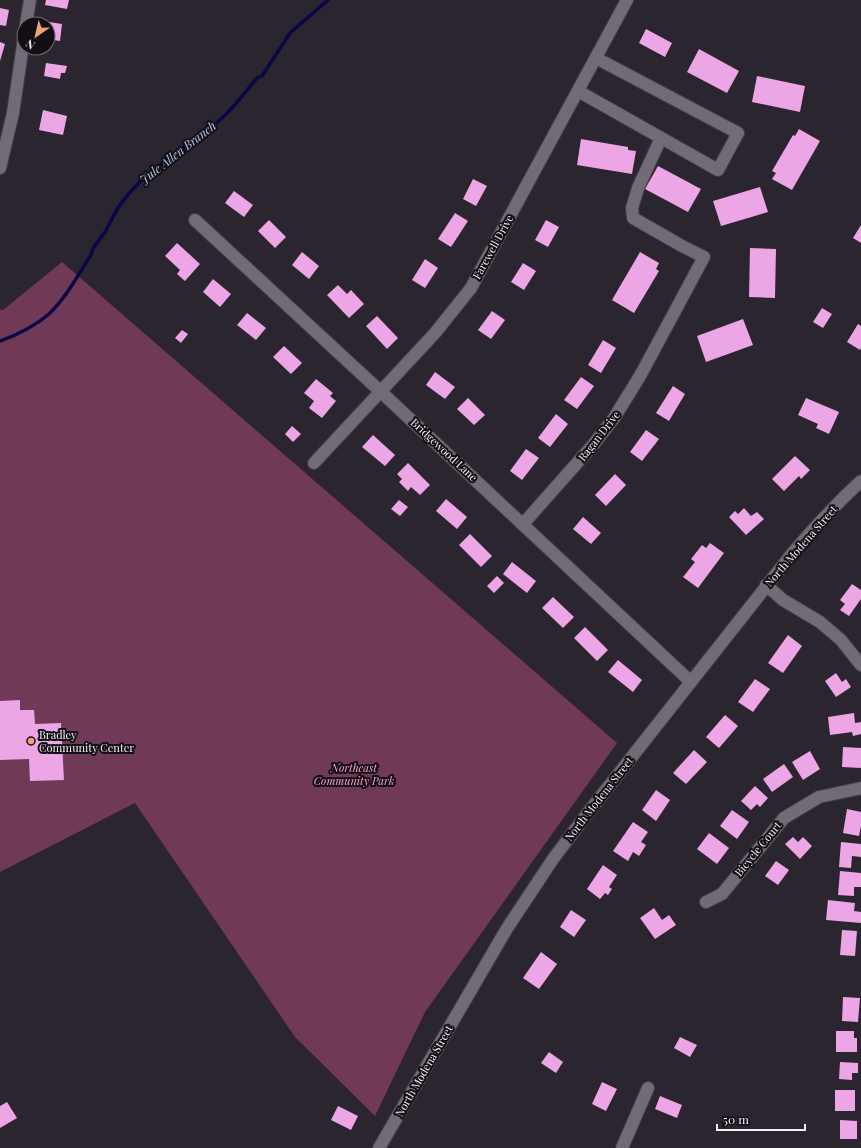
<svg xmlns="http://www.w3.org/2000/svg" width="861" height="1148" font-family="'Playfair Display',serif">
  <rect width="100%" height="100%" fill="#2b252f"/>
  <polygon fill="#703a56" points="62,262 617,743 425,1012 375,1116 295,1037 135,803 0,872 0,310 3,310"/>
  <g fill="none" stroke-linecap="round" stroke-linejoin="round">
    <path stroke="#090649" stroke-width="3.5" d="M 0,341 C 17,335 35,326 49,314 C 66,298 78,275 91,255 C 92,246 100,240 105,232 C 111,222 115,210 123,201 C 147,169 179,153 209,129 C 228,115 242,96 257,78 L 262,76 L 290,33 L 328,0"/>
  </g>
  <g fill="#eca5e5">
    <polygon points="46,0 69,0 67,9 45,5"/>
    <polygon points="0,8 9,10 6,26 0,25"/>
    <polygon points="43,21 62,24 60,41 48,39 48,24 43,24"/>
    <polygon points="646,29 672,43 665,57 639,43"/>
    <polygon points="0,42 5,44 0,61"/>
    <polygon points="699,49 739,71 727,93 687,72"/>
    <polygon points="46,63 67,66 65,73 61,73 60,79 44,76"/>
    <polygon points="757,76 805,86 800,112 752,102"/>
    <polygon points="43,110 67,116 63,135 39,130"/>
    <polygon points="799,129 820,141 792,190 772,179 776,173 772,171 793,135 795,136"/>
    <polygon points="581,139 628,147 628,150 636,151 632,174 577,165"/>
    <polygon points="658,166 701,189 688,212 645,189"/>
    <polygon points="473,179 487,186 476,206 463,199"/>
    <polygon points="760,187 768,212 721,226 713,201"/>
    <polygon points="234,191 253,205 244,217 225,203"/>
    <polygon points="455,213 468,221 451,247 438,239"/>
    <polygon points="269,220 286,237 275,248 258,231"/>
    <polygon points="546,220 559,227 548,247 535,240"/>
    <polygon points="861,225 861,243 853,238"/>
    <polygon points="177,243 200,264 185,281 177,274 180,270 165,256"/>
    <polygon points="750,248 776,249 775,298 749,297"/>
    <polygon points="302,252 319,266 309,279 292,265"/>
    <polygon points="640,252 659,263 656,269 659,271 634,313 612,300"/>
    <polygon points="425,259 438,268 425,288 412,280"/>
    <polygon points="523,263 536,271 524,290 511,282"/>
    <polygon points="213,279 231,294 220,307 203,292"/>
    <polygon points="338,285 347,294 351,290 364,304 349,318 327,295"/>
    <polygon points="822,308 832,314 823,328 813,322"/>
    <polygon points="492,311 505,320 491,339 478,330"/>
    <polygon points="247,313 266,328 256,340 237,325"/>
    <polygon points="377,316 398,338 387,349 366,326"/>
    <polygon points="743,319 753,345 706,362 697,336"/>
    <polygon points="858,324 861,326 861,348 860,350 847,342"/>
    <polygon points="182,330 188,334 181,343 175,338"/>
    <polygon points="603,340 616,348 601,373 588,365"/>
    <polygon points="284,346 302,363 291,374 273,357"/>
    <polygon points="435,372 455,387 445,399 426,385"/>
    <polygon points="581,377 594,386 577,409 564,400"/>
    <polygon points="316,379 333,393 330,396 336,401 322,418 309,408 314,401 304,393"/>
    <polygon points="673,386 685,394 669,421 656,413"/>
    <polygon points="468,398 485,415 474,425 457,409"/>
    <polygon points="806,398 839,412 829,434 816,428 818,424 798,415"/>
    <polygon points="556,414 568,424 550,447 538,438"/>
    <polygon points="292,426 301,434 293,442 285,434"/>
    <polygon points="646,430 659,439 642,461 630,452"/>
    <polygon points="373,435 395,455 385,466 362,447"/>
    <polygon points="526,449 539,458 522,480 510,471"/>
    <polygon points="795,456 810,470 801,479 799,476 784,491 772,479"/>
    <polygon points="408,463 430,485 420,495 411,487 408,491 399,482 402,479 397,474"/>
    <polygon points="615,474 626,485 606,506 595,495"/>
    <polygon points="446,499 467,517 457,529 436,511"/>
    <polygon points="399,500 408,507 400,516 391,509"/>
    <polygon points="744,508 751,516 757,512 764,519 746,535 729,517 735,511 738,514"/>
    <polygon points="583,517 601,533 591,544 573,529"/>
    <polygon points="470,534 492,556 481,567 459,545"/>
    <polygon points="710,543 724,553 698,588 683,577 695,562 691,559 702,545 706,548"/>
    <polygon points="512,562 536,581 527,593 503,574"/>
    <polygon points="497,576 504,583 494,593 487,586"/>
    <polygon points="852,584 861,590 861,599 849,616 840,610 845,604 840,600"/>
    <polygon points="553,597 574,617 563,628 542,608"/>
    <polygon points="585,627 608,650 597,661 574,638"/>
    <polygon points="788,635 802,646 783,673 768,663"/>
    <polygon points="618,660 642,680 633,692 608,672"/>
    <polygon points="836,673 842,682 846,679 851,687 836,697 825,681"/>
    <polygon points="755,679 770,689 753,712 738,702"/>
    <polygon points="20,700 20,710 34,710 35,724 61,723 64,780 30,781 29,759 0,760 0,701"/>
    <polygon points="854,713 855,723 861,722 861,734 853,736 852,732 830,735 828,717"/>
    <polygon points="725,715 738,726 719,748 706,737"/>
    <polygon points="843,747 861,748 861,768 842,767"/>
    <polygon points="694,750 707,762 686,784 673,773"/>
    <polygon points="810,751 820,769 803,780 792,762"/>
    <polygon points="784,764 793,777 772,792 763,779"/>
    <polygon points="755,786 768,798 760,807 757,804 751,810 741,801"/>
    <polygon points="656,790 670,800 656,821 642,810"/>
    <polygon points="847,809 861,812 861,826 859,836 843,833"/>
    <polygon points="732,810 749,822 737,839 720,826"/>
    <polygon points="633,822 648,832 641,842 646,845 639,856 633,852 628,861 613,851"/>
    <polygon points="709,833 729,848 717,864 697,849"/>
    <polygon points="793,837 798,842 803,837 812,846 800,859 785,844"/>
    <polygon points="841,842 861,844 861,857 852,856 851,868 839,867"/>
    <polygon points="776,861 789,870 778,885 765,876"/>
    <polygon points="603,865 617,875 609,887 612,889 608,895 605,893 600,899 587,889"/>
    <polygon points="840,871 861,873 861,887 854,887 854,896 838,895"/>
    <polygon points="828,900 855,903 854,911 861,912 861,923 826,920"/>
    <polygon points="654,908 662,920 669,915 676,925 655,939 640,918"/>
    <polygon points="571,910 586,920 574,937 560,927"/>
    <polygon points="842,930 857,931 855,956 840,955"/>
    <polygon points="541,952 557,964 539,989 523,978"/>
    <polygon points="843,997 860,998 858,1022 842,1021"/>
    <polygon points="836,1031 854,1031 854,1038 857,1038 857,1052 836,1052"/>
    <polygon points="680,1037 697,1045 690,1057 674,1048"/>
    <polygon points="549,1052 563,1062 556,1073 541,1063"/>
    <polygon points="840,1062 858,1063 858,1073 852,1073 852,1080 839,1079"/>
    <polygon points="602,1082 617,1089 606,1111 592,1104"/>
    <rect x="835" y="1090" width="20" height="21"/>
    <polygon points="660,1096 682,1105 677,1118 655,1109"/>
    <polygon points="7,1102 17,1118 0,1128 0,1106"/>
    <polygon points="338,1106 358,1116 351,1130 331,1120"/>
    <polygon points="840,1120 857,1121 857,1139 840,1139"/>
  </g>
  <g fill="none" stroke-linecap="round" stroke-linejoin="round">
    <defs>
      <g id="street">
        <polyline points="26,24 30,0"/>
        <polyline points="578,91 718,170 738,133 596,58"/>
        <polyline points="0,168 13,113 24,38"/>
        <polyline points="195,220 380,391 691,682"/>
        <polyline points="314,463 435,333 471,288 627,0"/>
        <polyline points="523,524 593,445 614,418 640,376 704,257 682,246 633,218 632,208 638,188 661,138"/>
        <polyline points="766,585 783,600 820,622 841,640 861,665"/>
        <polyline points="706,902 722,894 784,818 819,797 861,788"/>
        <polyline points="622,1148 648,1088"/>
      </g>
      <path id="secondary" d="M 379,1148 L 506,930 L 553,859 L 590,810 L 791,555 C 813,529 836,504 861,481"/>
    </defs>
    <use href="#street" stroke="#454048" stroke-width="14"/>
    <use href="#secondary" stroke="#454048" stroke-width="14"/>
    <use href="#street" stroke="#726b77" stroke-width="12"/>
    <use href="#secondary" stroke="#726b77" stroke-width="12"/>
  </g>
  <circle fill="#f0a27a" stroke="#120f14" stroke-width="1.5" cx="31" cy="741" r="4"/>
  <g text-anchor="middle" stroke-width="4" stroke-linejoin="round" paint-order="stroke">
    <g font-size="11" fill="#f5f1f8" stroke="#120f14">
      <text transform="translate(493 247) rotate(-61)" y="4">Farewell Drive</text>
      <text transform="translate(599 436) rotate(-52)" y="4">Ragan Drive</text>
      <text transform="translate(444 450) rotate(43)" y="4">Bridgewood Lane</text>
      <text transform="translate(801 546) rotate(-49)" y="4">North Modena Street</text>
      <text transform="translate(599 799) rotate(-52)" y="4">North Modena Street</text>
      <text transform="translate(758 849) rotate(-51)" y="4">Bicycle Court</text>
      <text transform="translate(424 1071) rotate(-60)" y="4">North Modena Street</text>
    </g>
    <g font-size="11" fill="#f5f1f8" stroke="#120f14" text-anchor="start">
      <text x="39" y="739">Bradley<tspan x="39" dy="13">Community Center</tspan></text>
    </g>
    <g font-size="11" font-style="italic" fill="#ffa6d1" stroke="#120f14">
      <text x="354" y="772">Northeast<tspan x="354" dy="13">Community Park</tspan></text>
    </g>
    <g font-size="12" font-style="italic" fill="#becaf3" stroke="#120f14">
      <text transform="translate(178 153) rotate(-38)" y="4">Jule Allen Branch</text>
    </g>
  </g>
  <g transform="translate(36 36) rotate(214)"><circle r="19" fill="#120f14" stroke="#6d696f"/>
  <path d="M0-3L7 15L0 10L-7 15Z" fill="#f0a27a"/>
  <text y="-6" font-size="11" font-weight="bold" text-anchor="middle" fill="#f5f1f8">N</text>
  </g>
  <path d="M717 1124v6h88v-6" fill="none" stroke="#f5f1f8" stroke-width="2"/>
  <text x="723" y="1124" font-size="12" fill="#f5f1f8" stroke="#120f14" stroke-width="3" paint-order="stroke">50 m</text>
</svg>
